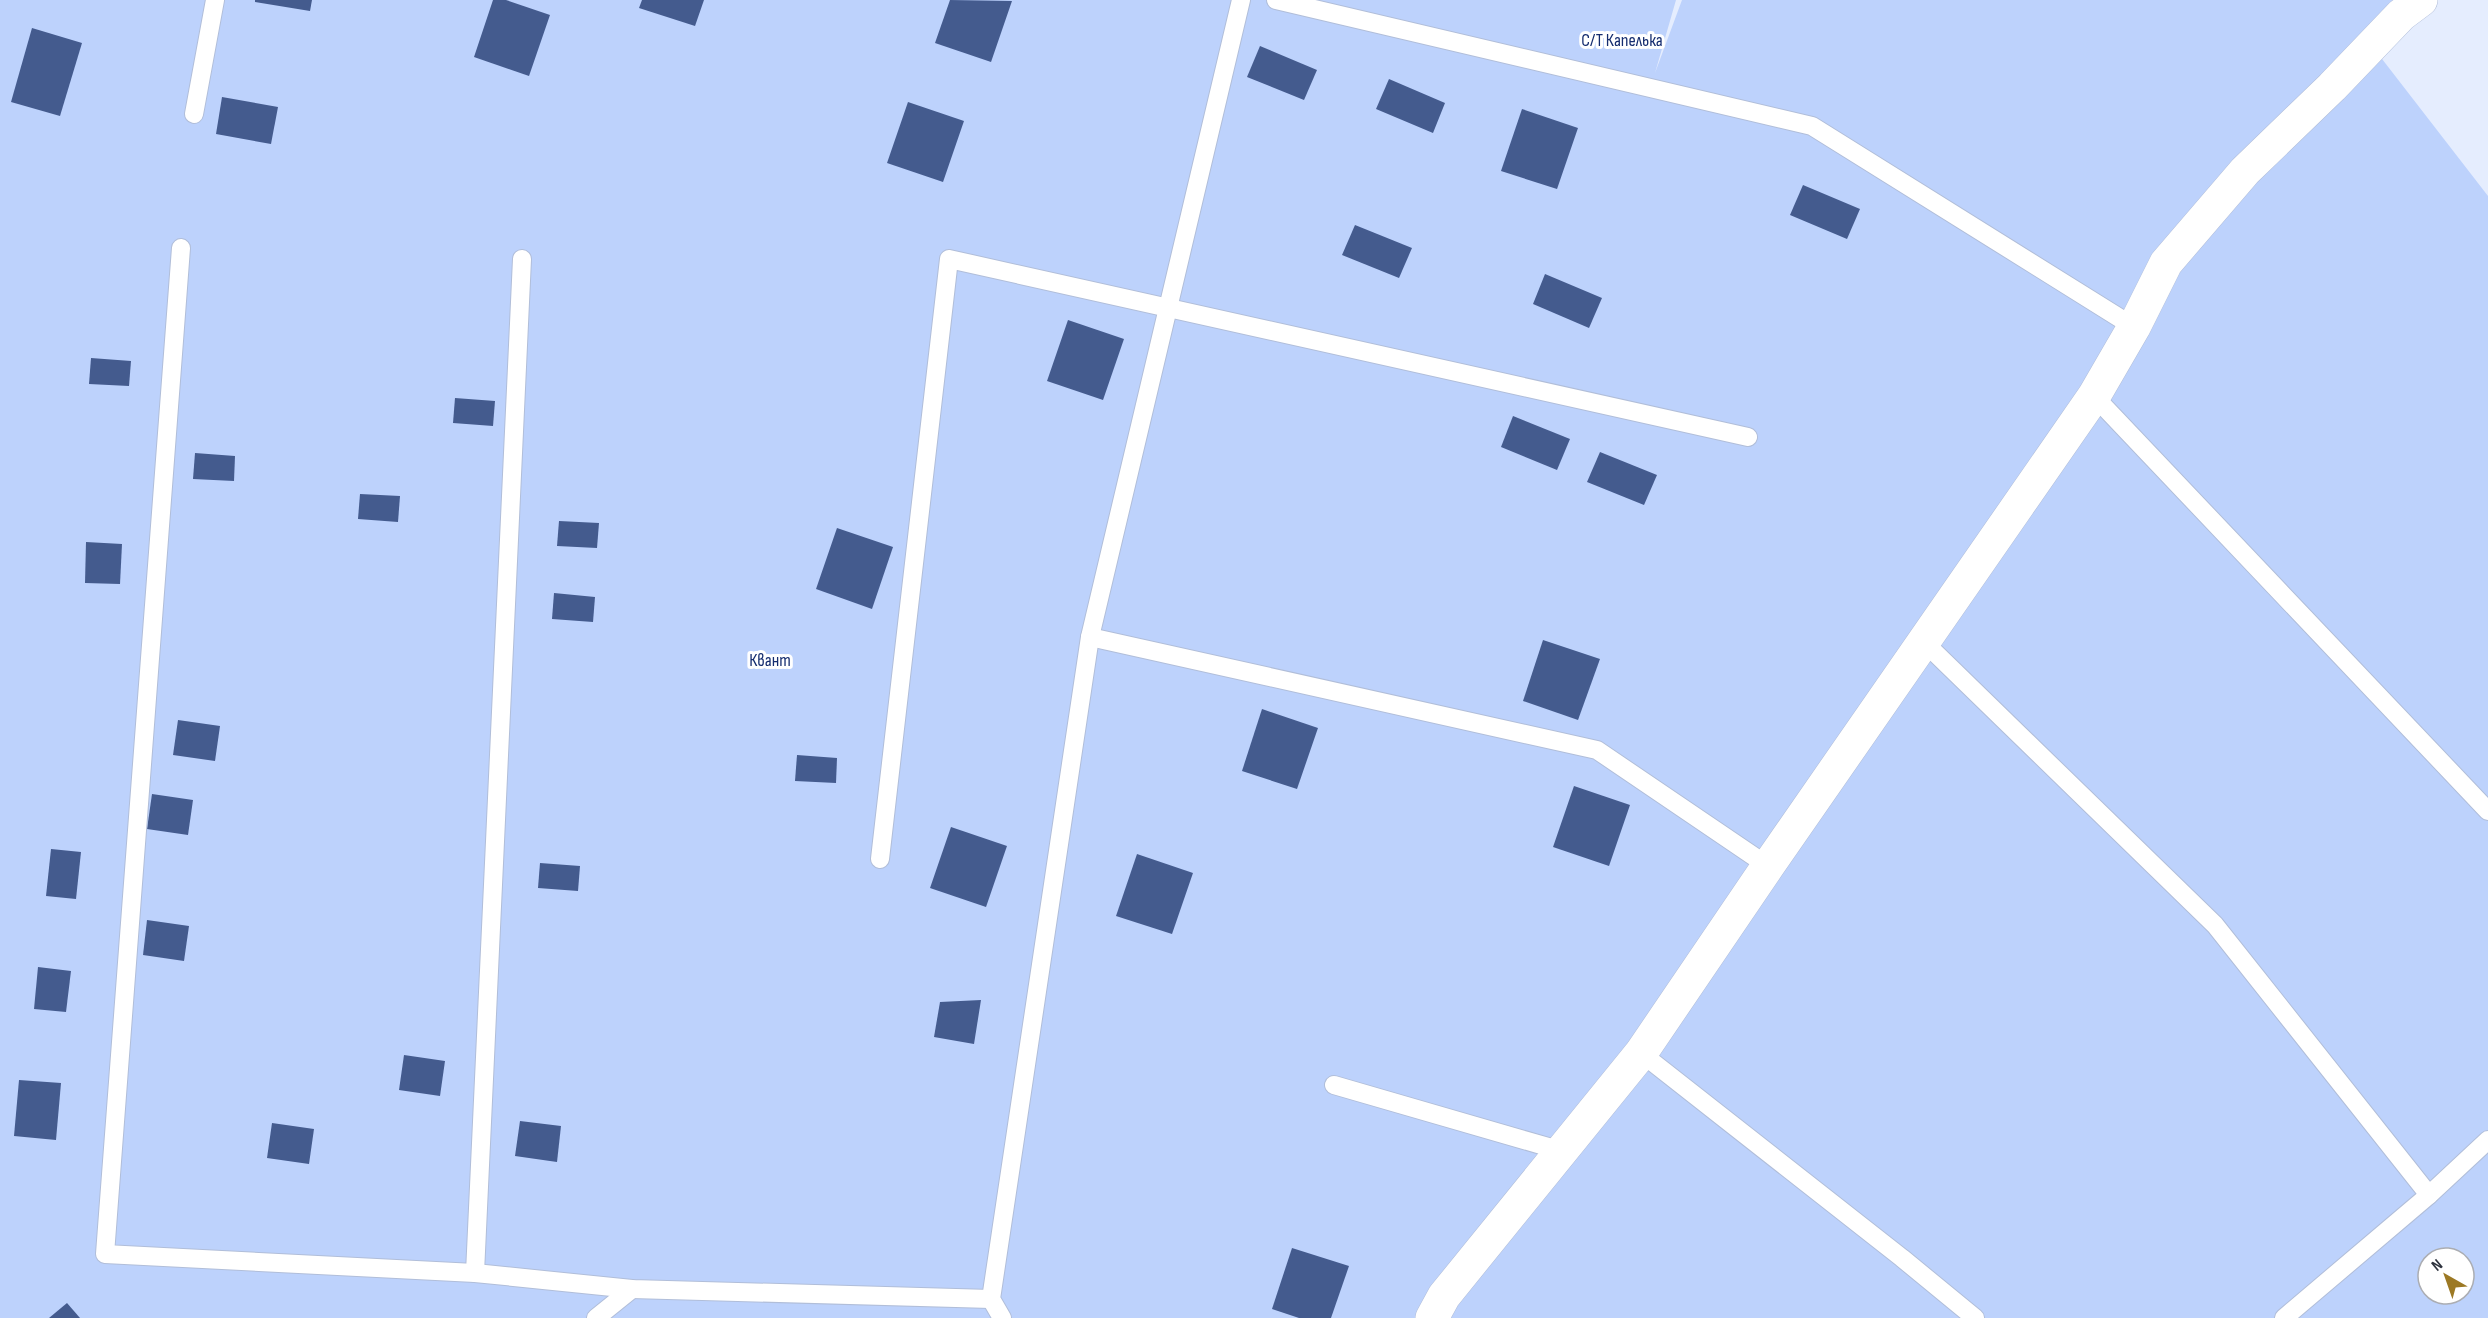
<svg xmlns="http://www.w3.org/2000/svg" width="2488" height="1318" font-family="'Sofia Sans Condensed',sans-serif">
  <rect width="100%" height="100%" fill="#e5edfe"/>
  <path fill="#bdd2fc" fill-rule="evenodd" d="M 0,0 L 1676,0 L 1655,73 L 1682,0 L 2434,0 L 2372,46 L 2488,196 L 2488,1318 L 0,1318 ZM 2428,1258 L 2464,1258 L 2464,1294 L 2428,1294 Z"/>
  <g fill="#445b8e">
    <polygon points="255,0 312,0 310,11 255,2"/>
    <polygon points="493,0 506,0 550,15 529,76 474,57"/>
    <polygon points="642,0 704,0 695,26 639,8"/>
    <polygon points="950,0 1012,1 991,62 935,43"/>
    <polygon points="32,28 82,43 60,116 11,102"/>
    <polygon points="1260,46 1317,70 1304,100 1247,77"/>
    <polygon points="1389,79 1445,103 1433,133 1376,109"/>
    <polygon points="222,97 278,107 271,144 216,134"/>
    <polygon points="908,102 964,121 943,182 887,163"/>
    <polygon points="1522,109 1578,128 1557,189 1501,171"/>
    <polygon points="1803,185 1860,209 1847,239 1790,215"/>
    <polygon points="1355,225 1412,248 1399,278 1342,255"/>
    <polygon points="1545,274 1602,298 1589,328 1533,304"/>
    <polygon points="1068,320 1124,339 1103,400 1047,381"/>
    <polygon points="91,358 131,361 129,386 89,384"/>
    <polygon points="455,398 495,401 493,426 453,423"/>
    <polygon points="1513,416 1570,439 1557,470 1501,447"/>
    <polygon points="1600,452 1657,475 1644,505 1587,482"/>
    <polygon points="195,453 235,456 234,481 193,479"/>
    <polygon points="360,494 400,496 398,522 358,519"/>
    <polygon points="559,521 599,523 597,548 557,546"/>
    <polygon points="837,528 893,547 872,609 816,589"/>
    <polygon points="86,542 122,544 120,584 85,583"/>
    <polygon points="554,593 595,597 593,622 552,619"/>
    <polygon points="1543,640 1600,659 1578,720 1523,701"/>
    <polygon points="1262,709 1318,728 1297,789 1242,771"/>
    <polygon points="178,720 220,726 215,761 173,755"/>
    <polygon points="797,755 837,758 836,783 795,781"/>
    <polygon points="1574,786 1630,805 1609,866 1553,847"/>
    <polygon points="152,794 193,800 188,835 147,829"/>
    <polygon points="951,827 1007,846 986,907 930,888"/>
    <polygon points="51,849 81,852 76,899 46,896"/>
    <polygon points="1137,854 1193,873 1172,934 1116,916"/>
    <polygon points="540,863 580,866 578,891 538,888"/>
    <polygon points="147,920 189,926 184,961 143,955"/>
    <polygon points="38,967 71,971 66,1012 34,1009"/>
    <polygon points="981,1000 974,1044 934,1037 940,1002"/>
    <polygon points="404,1055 445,1061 440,1096 399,1090"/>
    <polygon points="19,1080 61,1083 56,1140 14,1136"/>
    <polygon points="520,1121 561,1126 557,1162 515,1156"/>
    <polygon points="272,1123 314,1129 309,1164 267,1158"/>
    <polygon points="1292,1248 1349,1266 1331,1318 1299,1318 1272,1309"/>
    <polygon points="67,1303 80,1318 49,1318"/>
  </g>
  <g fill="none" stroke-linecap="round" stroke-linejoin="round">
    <defs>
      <g id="service">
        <polyline points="1276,0 1812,126 2134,327"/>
        <polyline points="194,114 215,0"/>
        <polyline points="181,248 105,1254 475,1273 632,1289 991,1299"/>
        <polyline points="2094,396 2488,811"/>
        <polyline points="1090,637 1597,750 1768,866"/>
        <polyline points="1924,642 2215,925 2429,1195"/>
        <polyline points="880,859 949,259 1748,437"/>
        <polyline points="1641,1053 1902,1258 1975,1318"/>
        <polyline points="1334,1085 1562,1151"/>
        <polyline points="475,1273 522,259"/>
        <polyline points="596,1318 632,1289"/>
        <polyline points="1002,1318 991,1299 1090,637 1241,0"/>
        <polyline points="2284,1318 2429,1195 2488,1140"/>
      </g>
      <polyline id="minor" points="1432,1318 1444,1296 1641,1053 1768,866 2094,396 2134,327 2166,263 2245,171 2332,87 2401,15 2421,0"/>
    </defs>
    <use href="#service" stroke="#b1bed9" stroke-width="20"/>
    <use href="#minor" stroke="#b1bed9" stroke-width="34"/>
    <use href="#service" stroke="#fff" stroke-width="18"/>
    <use href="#minor" stroke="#fff" stroke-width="33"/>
  </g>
  <g text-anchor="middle" stroke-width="6" stroke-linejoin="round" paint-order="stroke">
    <g font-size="18" fill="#152d6f" stroke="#fff">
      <text x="1622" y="46">С/Т Капелька</text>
      <text x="770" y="666">Квант</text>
    </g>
  </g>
  <g transform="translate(2446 1276) rotate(320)"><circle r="28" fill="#ffffff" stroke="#abadb2" stroke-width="1.5"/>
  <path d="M0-4.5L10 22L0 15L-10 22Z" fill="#9c7924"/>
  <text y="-9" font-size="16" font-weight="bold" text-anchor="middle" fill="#2e333e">N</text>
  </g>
</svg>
